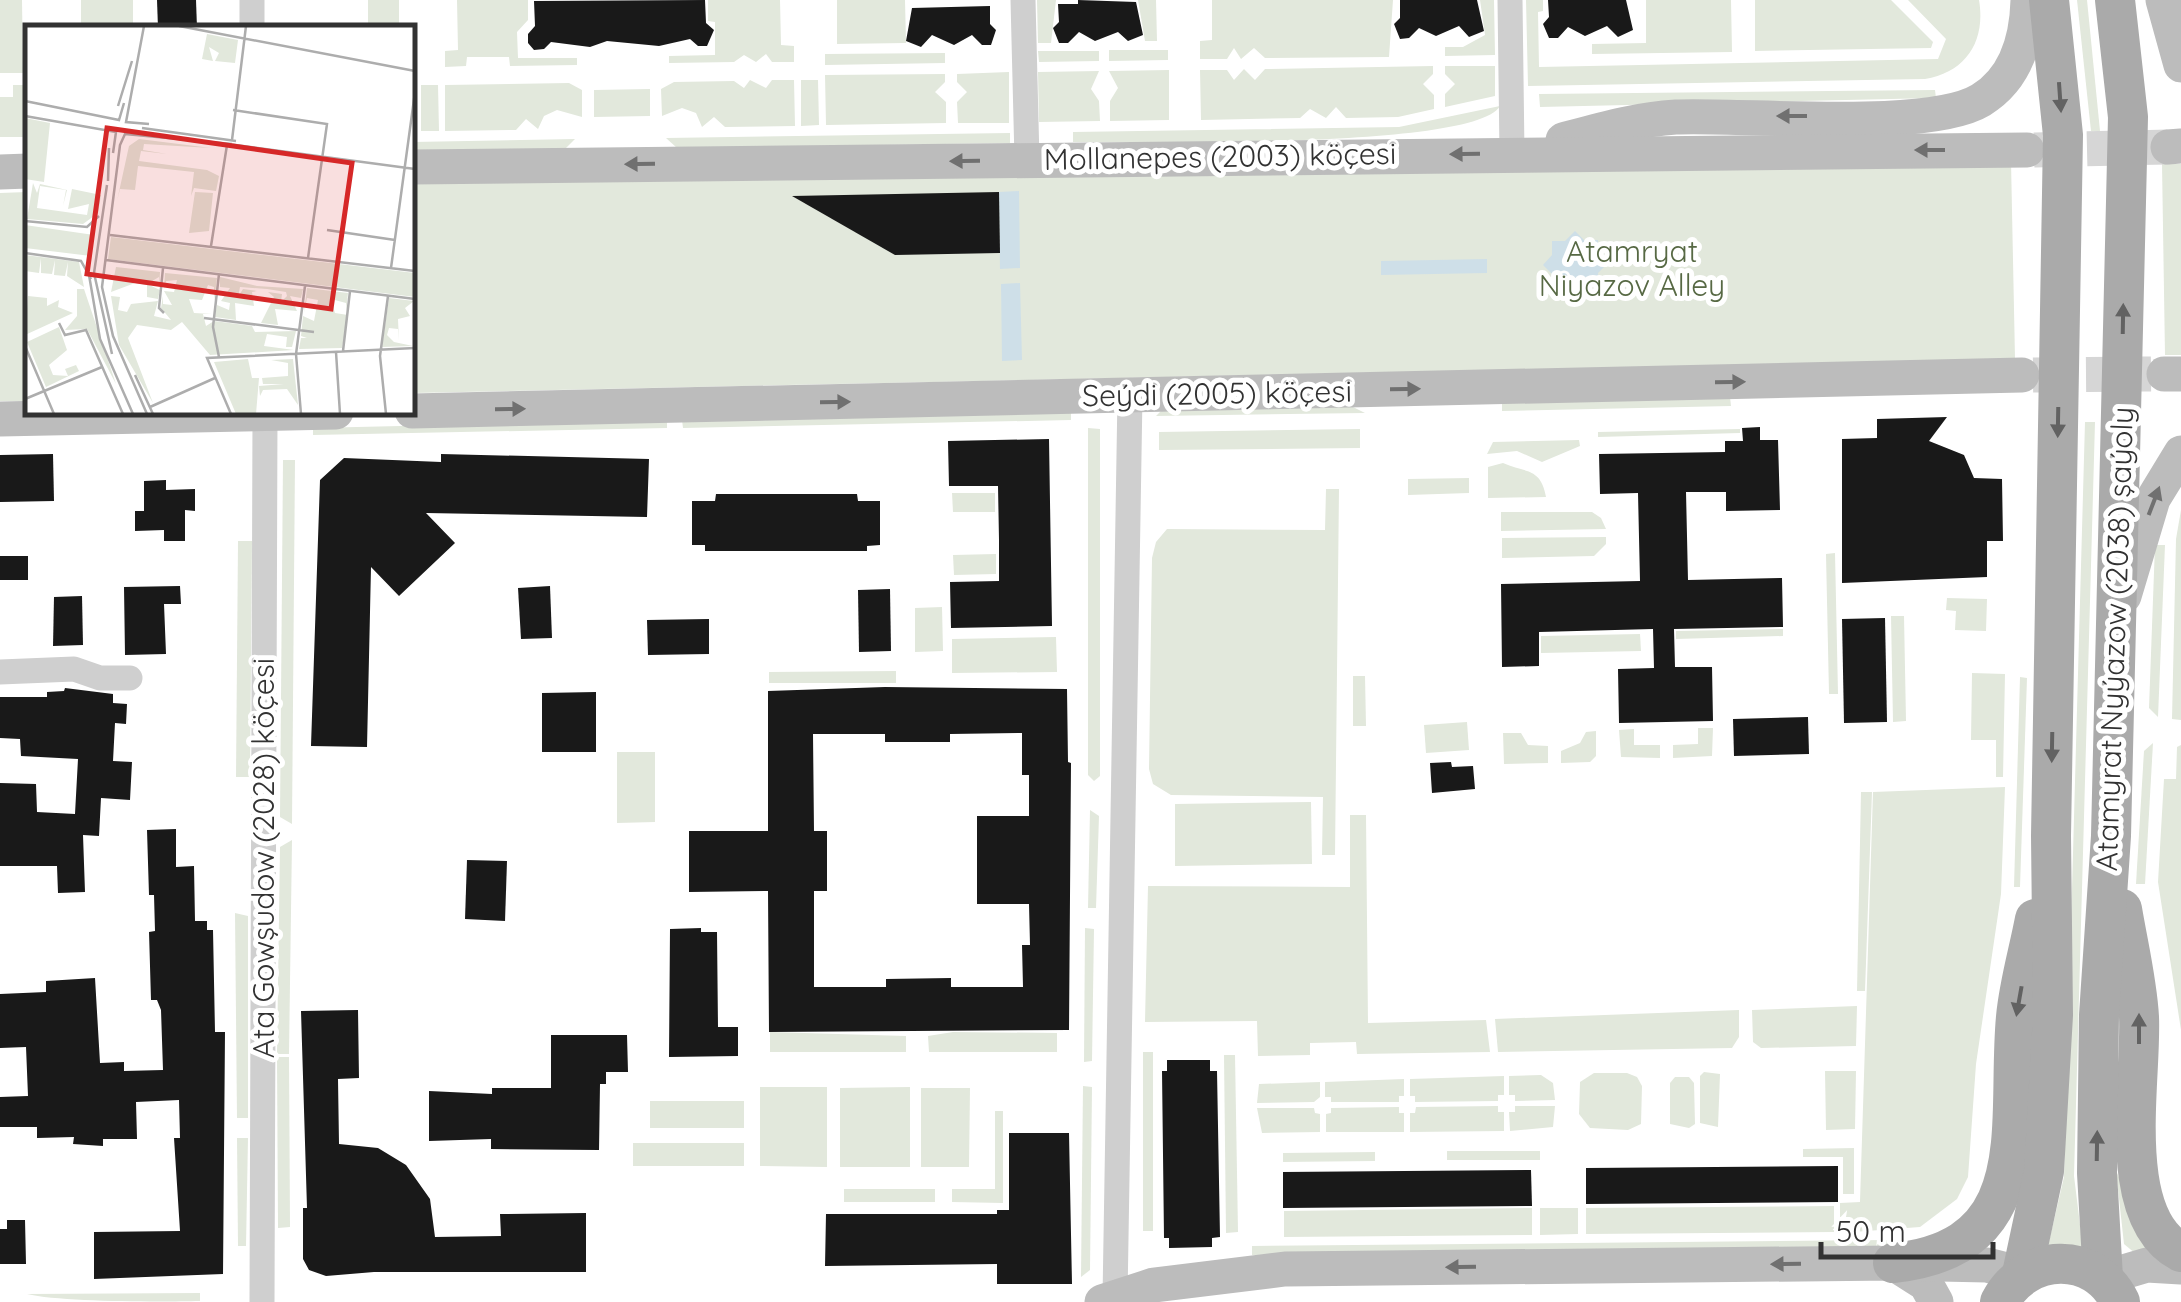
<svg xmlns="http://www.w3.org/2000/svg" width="2181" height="1302" font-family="Quicksand,sans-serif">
  <rect width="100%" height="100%" fill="#fff"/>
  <g fill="#e2e8dc">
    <polygon points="0,0 22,0 23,73 0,73"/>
    <rect x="81" y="0" width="52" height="27"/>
    <rect x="368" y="0" width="31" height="27"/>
    <polygon points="457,0 528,0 528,20 517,32 518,58 577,58 577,65 510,66 509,57 467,57 466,66 445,67 445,51 458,50"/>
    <polygon points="708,0 780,0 781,45 794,46 794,62 772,62 766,54 756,62 744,55 734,62 669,63 669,56 715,55 715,22 708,21"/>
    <polygon points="837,0 905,0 906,43 837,44"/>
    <polygon points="1037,0 1056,0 1051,43 1038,43"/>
    <polygon points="1138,0 1156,0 1157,41 1145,41"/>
    <polygon points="1212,0 1393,0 1389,57 1265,58 1254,48 1241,59 1234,48 1227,59 1200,59 1200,41 1212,40"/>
    <polygon points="1480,0 1494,0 1495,55 1445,56 1445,47 1463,47 1485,35"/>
    <path d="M 1526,0 L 1543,0 L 1543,11 L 1538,12 L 1539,67 L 1938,59 L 1946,39 L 1908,0 L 1979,0 C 1986,41 1966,72 1925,79 L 1528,86 Z"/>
    <polygon points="1646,0 1731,0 1732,52 1592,54 1592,44 1646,43"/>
    <polygon points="1755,0 1891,0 1933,42 1931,48 1755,51"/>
    <polygon points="2077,0 2087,0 2100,131 2091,131"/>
    <polygon points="1109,50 1168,50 1168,60 1109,61"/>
    <polygon points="1038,51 1099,51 1099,61 1039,62"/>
    <polygon points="945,53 945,63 825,65 825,54"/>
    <polygon points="1433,66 1433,74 1423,84 1434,95 1434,109 1398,117 1346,118 1336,107 1326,118 1310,109 1300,118 1201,120 1200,70 1227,70 1234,80 1244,69 1255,80 1265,69"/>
    <polygon points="1445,66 1495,66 1495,96 1445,107 1445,94 1455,84 1445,74"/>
    <polygon points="1169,70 1169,120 1110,121 1110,101 1118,88 1109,71"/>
    <polygon points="1099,71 1091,89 1099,101 1100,121 1039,122 1038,72"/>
    <polygon points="1009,72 1009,123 958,123 957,102 967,92 957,82 957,74"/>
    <polygon points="945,74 945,82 935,92 946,102 946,123 826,125 825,75"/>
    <polygon points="750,80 766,88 772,80 794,80 795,126 725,127 714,117 702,127 696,113 682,108 662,116 661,89 674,82 734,81 744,88"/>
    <polygon points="801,80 818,80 819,125 801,126"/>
    <polygon points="569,83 582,90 582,117 557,110 544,116 538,129 526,119 516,130 445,131 445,85"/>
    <polygon points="13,85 27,85 27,137 0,137 0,97 13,97"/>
    <polygon points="421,85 438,85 439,131 421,131"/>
    <polygon points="650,89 650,116 594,117 594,90"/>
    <polygon points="1935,90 1936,98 1540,107 1539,94"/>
    <path d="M 1500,106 C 1474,150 1137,141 1073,142 L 1073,132 L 1399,127 Z"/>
    <polygon points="1010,133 1010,143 677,148 666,138"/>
    <polygon points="575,139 565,149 413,152 412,142"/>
    <polygon points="2011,161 2015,359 413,393 413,184"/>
    <polygon points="2162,164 2181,164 2181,355 2165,355"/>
    <polygon points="27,192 27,401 0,401 0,193"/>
    <polygon points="1730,397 1731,406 1502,411 1502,402"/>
    <polygon points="1351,406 1365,413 1156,416 1162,410"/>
    <polygon points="1071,412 1071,420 683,428 682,420"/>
    <polygon points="667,420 667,428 313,435 313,428"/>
    <polygon points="2085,422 2095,422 2074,1176 2083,1249 2048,1246 2064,1177"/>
    <polygon points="1088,428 1100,429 1100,776 1094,781 1088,775"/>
    <polygon points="1360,429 1360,448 1159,450 1159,432"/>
    <polygon points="1740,429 1740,433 1598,437 1598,432"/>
    <polygon points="1579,440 1580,446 1542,462 1517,451 1487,454 1493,442"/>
    <polygon points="283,460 295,460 292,824 280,817"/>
    <path d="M 1503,463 C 1525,473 1541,467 1546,497 L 1488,498 L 1488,467 Z"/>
    <polygon points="1469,478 1469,493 1408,495 1408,479"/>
    <polygon points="1326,489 1339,489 1335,855 1322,855 1323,797 1171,795 1153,784 1149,769 1152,558 1156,542 1167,529 1325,530"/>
    <polygon points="952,493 995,493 995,512 953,512"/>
    <polygon points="2181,510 2181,720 2172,719 2176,539"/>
    <polygon points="1501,512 1592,512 1601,518 1606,529 1501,531"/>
    <polygon points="1606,537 1606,544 1594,556 1502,558 1502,538"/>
    <polygon points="238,541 252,541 250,777 236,777"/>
    <polygon points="2155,545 2165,545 2158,717 2149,708"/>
    <polygon points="1835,553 1838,694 1829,694 1826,554"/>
    <polygon points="996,554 996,574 954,575 953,555"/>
    <polygon points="1947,598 1987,599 1986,631 1955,630 1956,611 1946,610"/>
    <polygon points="942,607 943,651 915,652 915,608"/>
    <polygon points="1891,616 1904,616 1906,721 1893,722"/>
    <polygon points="1783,629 1783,636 1676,639 1676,631"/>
    <polygon points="1640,634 1641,651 1541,653 1541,636"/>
    <polygon points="1056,637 1057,672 952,673 952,639"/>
    <polygon points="896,671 896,683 769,683 769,672"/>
    <polygon points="1972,673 2005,674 2003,777 1996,777 1996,740 1971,740"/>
    <polygon points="1353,676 1365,676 1366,726 1353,726"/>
    <polygon points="2020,677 2027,678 2020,887 2014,887"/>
    <polygon points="1467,722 1469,750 1426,753 1424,725"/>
    <polygon points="1698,728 1713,728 1712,756 1673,758 1673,745 1698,744"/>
    <polygon points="1634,729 1634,745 1660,745 1660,758 1621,757 1619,730"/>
    <polygon points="1596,731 1596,756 1590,762 1561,763 1561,751 1580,743 1586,732"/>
    <polygon points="1503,733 1521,733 1528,745 1548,746 1548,763 1504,764"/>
    <polygon points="2153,743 2145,884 2136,884 2144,751"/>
    <polygon points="2181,745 2181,1030 2158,882 2164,779 2176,779 2177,747"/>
    <polygon points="617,752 655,752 655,822 617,823"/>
    <polygon points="2005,787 2001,894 1976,1064 1968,1177 1957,1199 1920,1227 1840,1233 1840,1203 1860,1202 1873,792"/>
    <polygon points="1861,792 1872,792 1865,991 1857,991"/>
    <polygon points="1311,802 1312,864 1175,866 1175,804"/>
    <polygon points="1090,810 1099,816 1096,908 1088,908"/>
    <polygon points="1350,815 1366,815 1368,1023 1486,1020 1490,1052 1357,1054 1356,1042 1310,1043 1310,1055 1258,1056 1257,1021 1145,1022 1148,886 1350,887"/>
    <polygon points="292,840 289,1054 277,1054 280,847"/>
    <polygon points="235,913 248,916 248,1118 237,1118"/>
    <polygon points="1085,928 1094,929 1092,1061 1084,1062"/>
    <polygon points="1857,1006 1856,1046 1761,1048 1753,1042 1752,1010"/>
    <polygon points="1739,1010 1739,1037 1732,1048 1498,1052 1495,1019"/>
    <polygon points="770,1032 906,1036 906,1052 770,1052"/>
    <polygon points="953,1032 1057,1033 1057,1052 929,1052 928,1036"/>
    <rect x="1143" y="1052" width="10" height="179"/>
    <polygon points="1224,1055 1235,1055 1238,1232 1226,1233"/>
    <polygon points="289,1057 290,1227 278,1228 277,1057"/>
    <polygon points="1825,1071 1856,1071 1855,1129 1826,1130"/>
    <polygon points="1704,1072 1720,1074 1718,1127 1700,1123 1700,1076"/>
    <polygon points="1627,1073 1637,1077 1642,1086 1641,1124 1628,1130 1590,1128 1579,1114 1580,1082 1594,1073"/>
    <polygon points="1541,1075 1553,1083 1555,1100 1515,1101 1515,1095 1509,1095 1509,1076"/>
    <polygon points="1504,1076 1504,1095 1498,1095 1498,1101 1415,1102 1415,1096 1410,1096 1410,1079"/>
    <polygon points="1675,1077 1689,1077 1694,1083 1695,1124 1689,1128 1670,1124 1670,1083"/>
    <polygon points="1404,1079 1404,1096 1399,1096 1399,1102 1331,1102 1331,1097 1325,1097 1325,1082"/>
    <polygon points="1320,1082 1320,1097 1314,1102 1257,1103 1259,1084"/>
    <polygon points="1083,1086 1092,1087 1090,1270 1081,1277"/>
    <polygon points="760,1087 827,1087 827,1167 760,1166"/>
    <polygon points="910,1087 910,1167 840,1167 840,1088"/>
    <polygon points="921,1088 970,1088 969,1167 921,1167"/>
    <rect x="650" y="1101" width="94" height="27"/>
    <polygon points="1498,1106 1498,1112 1504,1112 1504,1131 1410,1132 1410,1113 1415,1113 1416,1107"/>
    <polygon points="1515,1106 1555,1106 1553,1127 1510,1131 1509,1112 1515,1112"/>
    <polygon points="1399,1107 1399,1113 1404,1113 1404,1132 1326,1132 1326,1114 1331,1113 1331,1108"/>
    <polygon points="1257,1108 1314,1108 1315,1113 1320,1114 1320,1132 1262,1133"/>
    <polygon points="995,1111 1003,1111 1003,1203 952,1202 952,1189 995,1189"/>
    <polygon points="237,1138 248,1138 246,1246 238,1246"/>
    <rect x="633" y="1143" width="111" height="23"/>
    <polygon points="1854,1148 1854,1194 1843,1194 1843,1157 1803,1157 1803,1149"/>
    <rect x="1447" y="1151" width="93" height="9"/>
    <polygon points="1375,1152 1375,1161 1283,1162 1283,1153"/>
    <polygon points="2116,1171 2152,1246 2136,1254 2124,1244"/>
    <rect x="844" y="1189" width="91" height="13"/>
    <polygon points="1834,1206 1834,1232 1586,1234 1586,1208"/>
    <polygon points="1532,1208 1532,1235 1284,1237 1284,1211"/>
    <polygon points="1540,1208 1578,1208 1578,1234 1540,1235"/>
    <polygon points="1887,1240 1887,1250 1252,1255 1252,1246"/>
    <path d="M 200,1293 L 200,1301 C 159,1302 60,1302 27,1294 Z"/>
  </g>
  <g fill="#cedfe8">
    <polygon points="1019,191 1020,268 1000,269 999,192"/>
    <polygon points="1575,231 1584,240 1598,240 1598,254 1608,263 1598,273 1599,286 1585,287 1576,296 1566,287 1552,287 1552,274 1543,265 1552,255 1552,241 1565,241"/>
    <polygon points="1487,259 1487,273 1381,275 1381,261"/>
    <polygon points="1020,283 1022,360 1002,361 1001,284"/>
  </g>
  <g fill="#191919" fill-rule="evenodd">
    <polygon points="157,0 196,0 197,28 158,28"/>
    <polygon points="705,0 706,23 714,30 707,46 698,46 690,39 659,46 607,41 590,47 551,42 544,49 534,50 528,43 528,34 535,26 534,1"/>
    <polygon points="1078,0 1136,2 1143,35 1128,41 1118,32 1095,41 1079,32 1068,43 1059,43 1053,28 1059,22 1058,4 1078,4"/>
    <polygon points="1400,0 1477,0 1484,31 1469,37 1459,26 1436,36 1419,28 1409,38 1400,39 1394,24 1400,18"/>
    <polygon points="1548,0 1626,0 1633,30 1618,37 1607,26 1585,36 1568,27 1558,38 1549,38 1543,24 1549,17"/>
    <polygon points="990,6 990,24 996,30 991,45 982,45 972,35 954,45 932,35 921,47 906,41 912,8"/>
    <polygon points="999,192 1000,253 895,255 792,196"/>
    <polygon points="1947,417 1929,441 1964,455 1974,478 2002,479 2003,541 1987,541 1987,577 1842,583 1842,439 1877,438 1877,419"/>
    <polygon points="1760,427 1760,440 1778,440 1780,510 1726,511 1726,492 1686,492 1688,580 1782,578 1783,627 1674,629 1675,667 1712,667 1713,721 1619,723 1618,669 1654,668 1653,629 1539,632 1539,666 1502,667 1501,584 1640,581 1638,493 1600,494 1599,454 1725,452 1725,441 1743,441 1742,428"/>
    <polygon points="1049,439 1052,626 951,628 950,582 999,581 999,540 998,486 949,486 948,441"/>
    <polygon points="53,454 54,501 0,502 0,455"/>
    <polygon points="441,454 649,459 647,517 426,513 455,543 399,596 371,567 367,747 311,746 320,480 344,458 441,462"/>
    <polygon points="166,480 166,490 195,489 195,511 185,510 185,541 164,541 164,530 135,531 135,511 144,511 144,481"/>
    <polygon points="716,494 857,494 858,501 880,501 880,545 867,546 867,551 705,551 705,545 692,545 692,501 715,501"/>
    <rect x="0" y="556" width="28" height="24"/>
    <polygon points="180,586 181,604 164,604 166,654 125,655 124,587"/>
    <polygon points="550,586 552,638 521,639 518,588"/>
    <polygon points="890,589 891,651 859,652 858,590"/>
    <polygon points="82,596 83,645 53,646 54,597"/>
    <polygon points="1885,618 1887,722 1844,723 1842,619"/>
    <polygon points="709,619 709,654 648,655 647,620"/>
    <path d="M 885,687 L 1067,689 L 1068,762 L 1071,763 L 1069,1030 L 769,1032 L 768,891 L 689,892 L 689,831 L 768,831 L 768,691 ZM 1022,733 L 1022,775 L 1029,775 L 1029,816 L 977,816 L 977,904 L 1029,904 L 1030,945 L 1022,945 L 1023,987 L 951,987 L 951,978 L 886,979 L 886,987 L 814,987 L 814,891 L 827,891 L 827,831 L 814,831 L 813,734 L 885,734 L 885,742 L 950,742 L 950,734 Z"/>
    <polygon points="65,688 113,694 113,703 127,704 126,724 115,723 113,761 132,762 130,800 101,798 99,836 83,835 85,892 58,893 57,866 0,866 0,783 36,784 37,812 75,814 78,759 21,756 20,739 0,738 0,697 47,697 47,692 64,691"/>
    <polygon points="596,692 596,752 542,752 542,693"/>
    <polygon points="1808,717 1809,754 1734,756 1733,719"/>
    <polygon points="1451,762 1452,767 1473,766 1475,789 1432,793 1430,763"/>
    <polygon points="176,829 176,867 194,866 195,921 207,921 207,930 213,930 215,1032 225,1032 223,1274 94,1279 94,1232 180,1231 174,1138 180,1138 179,1100 136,1102 137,1139 103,1139 103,1146 73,1144 74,1137 37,1138 37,1127 0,1127 0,1097 28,1096 26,1047 0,1048 0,994 46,992 46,981 95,978 100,1063 124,1062 124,1071 163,1070 161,1010 157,1000 151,1000 149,932 155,931 154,895 149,895 147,830"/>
    <polygon points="467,860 507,861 505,921 465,919"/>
    <polygon points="701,928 701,932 717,932 718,1027 738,1027 738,1056 669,1057 670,929"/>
    <polygon points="358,1010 359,1078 338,1079 339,1144 378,1148 406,1165 430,1199 435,1237 501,1236 500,1214 586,1213 586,1272 374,1272 326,1276 309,1270 303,1259 303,1208 307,1208 301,1011"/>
    <polygon points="551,1035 627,1035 628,1072 606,1072 606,1084 600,1084 599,1150 491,1149 491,1139 429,1141 429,1091 492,1094 492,1088 551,1088"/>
    <polygon points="1167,1060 1210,1060 1210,1071 1217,1071 1220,1237 1212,1238 1212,1247 1169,1248 1169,1238 1164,1238 1162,1071 1167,1071"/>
    <polygon points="1009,1133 1069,1133 1072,1284 997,1284 997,1264 825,1266 826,1214 997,1214 997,1210 1009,1210"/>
    <polygon points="1838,1166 1838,1202 1586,1204 1586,1168"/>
    <polygon points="1531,1170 1532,1206 1283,1208 1283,1172"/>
    <polygon points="7,1220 25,1220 26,1264 0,1264 0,1229 7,1229"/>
  </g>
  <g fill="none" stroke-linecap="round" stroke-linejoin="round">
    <g stroke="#d6d6d6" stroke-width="35" stroke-dasharray="35 18" stroke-linecap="butt">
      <polyline points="2034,150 2168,147"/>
      <polyline points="2033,375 2151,374"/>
    </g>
    <g stroke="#cfcfcf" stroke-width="25">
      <polyline points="252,0 252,28"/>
      <polyline points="1023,0 1027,160"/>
      <polyline points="1510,0 1512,153"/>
      <polyline points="0,672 74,669 100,678 130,678"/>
      <polyline points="1115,1298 1130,395"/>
      <polyline points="262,1302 265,414"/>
    </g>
    <g stroke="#bcbcbc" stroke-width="35">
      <polyline points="2163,0 2181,65"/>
      <path d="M 1563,140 C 1600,130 1638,119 1676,117 C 1746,114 1929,132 1981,100 C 2017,78 2027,39 2028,0"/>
      <polyline points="2168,147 2181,146"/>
      <polyline points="412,167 2027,150"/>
      <polyline points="0,172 28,171"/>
      <polyline points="2164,374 2181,374"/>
      <polyline points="412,411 2022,375"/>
      <polyline points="0,419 336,412"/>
      <polyline points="2124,596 2153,499 2181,453"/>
      <polyline points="1893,1263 1926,1284 1936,1302"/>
      <polyline points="2103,1278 2147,1265 2181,1267"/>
      <polyline points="1102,1302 1154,1285 1285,1269 1893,1263 1987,1265 2022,1274"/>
    </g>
    <g stroke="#aaa" stroke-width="40">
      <path d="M 2122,909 C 2128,945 2137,981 2139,1017 C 2142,1080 2114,1217 2181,1252"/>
      <path d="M 1893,1263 C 2040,1248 2006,1124 2016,1017 C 2019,984 2029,951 2035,919"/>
      <polyline points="2022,1274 2044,1171 2053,1015 2051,836 2063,135 2049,0"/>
      <polyline points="2103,1278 2097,1173 2099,1015 2111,836 2128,117 2115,0"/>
      <path d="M 2000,1302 C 2026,1252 2095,1250 2120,1302"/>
    </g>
  </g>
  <defs><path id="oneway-solid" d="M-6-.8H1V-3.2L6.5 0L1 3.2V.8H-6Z" transform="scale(2.5)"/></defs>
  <g fill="#626262">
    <use href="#oneway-solid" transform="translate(2060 97) rotate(86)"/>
    <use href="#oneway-solid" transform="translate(2123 319) rotate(-89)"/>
    <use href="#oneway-solid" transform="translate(2058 422) rotate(91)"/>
    <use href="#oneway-solid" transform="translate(2052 747) rotate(91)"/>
    <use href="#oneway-solid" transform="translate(2019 1001) rotate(100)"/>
    <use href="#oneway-solid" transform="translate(2139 1029) rotate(-90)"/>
    <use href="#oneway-solid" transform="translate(2097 1146) rotate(-89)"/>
  </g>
  <g fill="#707070">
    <use href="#oneway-solid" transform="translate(1792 116) rotate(180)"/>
    <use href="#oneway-solid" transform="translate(1930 150) rotate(180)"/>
    <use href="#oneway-solid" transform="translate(1465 154) rotate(179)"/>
    <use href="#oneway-solid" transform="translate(965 161) rotate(179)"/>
    <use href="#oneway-solid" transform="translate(640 164) rotate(179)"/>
    <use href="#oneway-solid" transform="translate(1730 382) rotate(-1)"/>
    <use href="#oneway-solid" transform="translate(1405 389) rotate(-1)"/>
    <use href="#oneway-solid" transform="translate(835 402) rotate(-1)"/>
    <use href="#oneway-solid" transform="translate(510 409) rotate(-1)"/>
    <use href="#oneway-solid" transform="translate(2154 501) rotate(-69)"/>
    <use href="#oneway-solid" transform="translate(1786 1264) rotate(179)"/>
    <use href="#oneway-solid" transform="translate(1461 1267) rotate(179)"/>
  </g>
  <g text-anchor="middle" stroke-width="10" stroke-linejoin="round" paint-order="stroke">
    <g font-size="30" fill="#323232" stroke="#fff">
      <text transform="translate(1220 157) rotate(-1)" y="10">Mollanepes (2003) köçesi</text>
      <text transform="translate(1217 394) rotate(-1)" y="10">Seýdi (2005) köçesi</text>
      <text transform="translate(2115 639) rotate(-88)" y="10">Atamyrat Nyýazow (2038) şaýoly</text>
      <text transform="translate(264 858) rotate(-90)" y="10">Ata Gowşudow (2028) köçesi</text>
    </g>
    <g font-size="30" fill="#576944" stroke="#fff">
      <text x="1632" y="262">Atamryat<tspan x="1632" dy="34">Niyazov Alley</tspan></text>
    </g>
  </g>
  <g transform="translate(25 25)">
    <rect width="390" height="390" fill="#fff"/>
    <path d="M 182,9 L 213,15 L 210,38 L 190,36 L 194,28 L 184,22 L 188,36 L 177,34 ZM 0,93 L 25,98 L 19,157 L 0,154 ZM 114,114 L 186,123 L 119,119 L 118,125 L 142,129 L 116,126 L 114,136 L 182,145 L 194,151 L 191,166 L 169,163 L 166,171 L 169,147 L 113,141 L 110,165 L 95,164 L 92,176 L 104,121 ZM 8,158 L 12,168 L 15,159 L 42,165 L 38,181 L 41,165 L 15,161 L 12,183 L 62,190 L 64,179 L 43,184 L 47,164 L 76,170 L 73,188 L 58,199 L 2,194 ZM 170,167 L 188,168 L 184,206 L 164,208 ZM 0,200 L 69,210 L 66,231 L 0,223 ZM 86,212 L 390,248 L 390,272 L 83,234 ZM 0,230 L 54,237 L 59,262 L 42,251 L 43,237 L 40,251 L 29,250 L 30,235 L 27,249 L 16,248 L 16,233 L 14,248 L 0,246 ZM 91,242 L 135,247 L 134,263 L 134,252 L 122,259 L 135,265 L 133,274 L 122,272 L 122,260 L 110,258 L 86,267 ZM 140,248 L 192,253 L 189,276 L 189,262 L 183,260 L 177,275 L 164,274 L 169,288 L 187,289 L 178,289 L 181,301 L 189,296 L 227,301 L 230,307 L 271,306 L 267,322 L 261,322 L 262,312 L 242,309 L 239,321 L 269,325 L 185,330 L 157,297 L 146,305 L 112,300 L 103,313 L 128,378 L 94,320 L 86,271 L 95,272 L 93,285 L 102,287 L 106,279 L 133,276 L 129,291 L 146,295 L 136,283 L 138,271 L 138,279 L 147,280 L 139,266 L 149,267 L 152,255 L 141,256 L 139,264 ZM 195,252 L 232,261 L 278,264 L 276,273 L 265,271 L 272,286 L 250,284 L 253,300 L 236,298 L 249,272 L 243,267 L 257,269 L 256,277 L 262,271 L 261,267 L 242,264 L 215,262 L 213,272 L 218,264 L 232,266 L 227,267 L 229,281 L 210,278 L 211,295 L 190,292 L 192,280 L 204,285 L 205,278 L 196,276 L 205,263 L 195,262 ZM 282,263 L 323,268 L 321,287 L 321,278 L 306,274 L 310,288 L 323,290 L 317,323 L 274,324 L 276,313 L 282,313 L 276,311 L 278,291 L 289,296 L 293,275 L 282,273 L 279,288 ZM 52,264 L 59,264 L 91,359 L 62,304 L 40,305 L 52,291 ZM 3,271 L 22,273 L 22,281 L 34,275 L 33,282 L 48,288 L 0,310 ZM 364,273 L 389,276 L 380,283 L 385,291 L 373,294 L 374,316 L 373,304 L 364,303 L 362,310 L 369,317 L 388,321 L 357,322 ZM 34,302 L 42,325 L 24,340 L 28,350 L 43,351 L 40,344 L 51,340 L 54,346 L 21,362 L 2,317 ZM 223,334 L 227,353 L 234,353 L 231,389 L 211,389 L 189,337 ZM 268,334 L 273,380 L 262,364 L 238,365 L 235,371 L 234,361 L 259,359 L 238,359 L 237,353 L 263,351 L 263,338 L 246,335 Z" fill="#e2e8dc"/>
    <path fill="none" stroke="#adadad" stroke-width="2.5" d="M 119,1 L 101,97 L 124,99M 154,1 L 390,46M 0,76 L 94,95 L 99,78M 93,81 L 107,36M 208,85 L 302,99 L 283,233M 0,91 L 91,107 L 88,128M 117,103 L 211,116M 207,115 L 221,1M 203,119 L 390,144M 83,156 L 84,123M 82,160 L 69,248 L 87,329M 0,196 L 62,202 L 74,191M 302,205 L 370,215M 85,210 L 390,246M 186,221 L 202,120M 0,228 L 56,236 L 66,254M 81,235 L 390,274M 138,243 L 134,283 L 139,288M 366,243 L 390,67M 194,249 L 188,302 L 194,332M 64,250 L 75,314 L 108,389M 179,293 L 289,307M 34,298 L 40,310 L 61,305 L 98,389M 0,321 L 29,389M 318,326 L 325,266M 311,327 L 315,389M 110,350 L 128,389M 0,374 L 77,342M 125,382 L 190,353M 122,389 L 88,311 L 77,262 L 95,120 L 100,109 L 207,119M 206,389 L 182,333 L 390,323M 276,389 L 271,329 L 280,261M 361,389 L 355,331 L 363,271"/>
    <path fill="#d62828" fill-opacity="0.15" stroke="#d62828" stroke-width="5" d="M 82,103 L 327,138 L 306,284 L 62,249 Z"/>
    <rect width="390" height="390" fill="none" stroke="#323232" stroke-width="5"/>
  </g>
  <path d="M1821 1242v15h172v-15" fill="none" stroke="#323232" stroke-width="5"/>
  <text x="1836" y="1242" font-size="30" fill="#323232" stroke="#ffffff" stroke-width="8" paint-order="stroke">50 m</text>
</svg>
